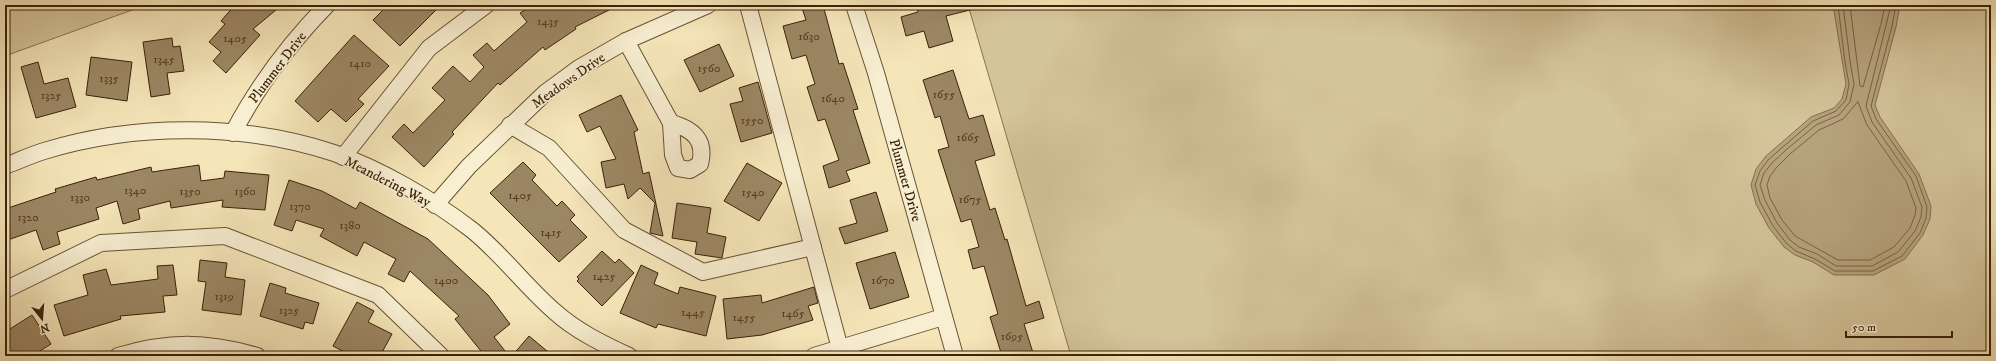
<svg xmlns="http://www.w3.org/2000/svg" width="1996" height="361" font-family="'IM FELL DW Pica',serif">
  <rect width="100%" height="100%" fill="#f5e6b9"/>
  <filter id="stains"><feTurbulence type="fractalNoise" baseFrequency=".005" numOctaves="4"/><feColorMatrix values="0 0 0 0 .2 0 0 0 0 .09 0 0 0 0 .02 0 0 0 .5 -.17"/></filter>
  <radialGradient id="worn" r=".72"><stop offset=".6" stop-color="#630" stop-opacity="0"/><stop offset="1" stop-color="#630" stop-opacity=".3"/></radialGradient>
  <g fill="#d5c59b" stroke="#887352">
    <polygon points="5,5 146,5 5,56"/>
    <polygon points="968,5 1991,5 1991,356 1071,356"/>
  </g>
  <polygon fill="#b6a37d" stroke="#856f4e" points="1833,5 1900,5 1896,27 1875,105 1880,117 1919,174 1931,206 1930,219 1923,235 1905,259 1874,275 1834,275 1813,262 1795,255 1784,247 1769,228 1756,204 1751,185 1756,169 1766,156 1811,117 1834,108 1842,99 1846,84"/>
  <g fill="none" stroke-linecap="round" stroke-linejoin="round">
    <g stroke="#786242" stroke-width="1">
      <polyline points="1838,5 1845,62 1849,84 1846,100 1836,111 1813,121 1769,159 1760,171 1755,185 1760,202 1773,226 1787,244 1796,251 1815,259 1835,271 1873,271 1902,256 1920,233 1926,218 1927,207 1916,176 1876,119 1871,106 1892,26 1896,5"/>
      <polyline points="1843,5 1850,61 1854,84 1850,102 1839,115 1816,125 1787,149 1772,163 1764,173 1760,185 1765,200 1777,223 1790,240 1799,247 1817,254 1836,266 1872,266 1898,252 1915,231 1921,217 1922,207 1911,178 1872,122 1866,106 1891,5"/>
      <polyline points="1850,5 1860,86 1863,87 1881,24 1885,5"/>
      <polygon points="1858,102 1867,125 1906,181 1916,208 1915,215 1910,228 1894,247 1870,260 1838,260 1795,236 1782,220 1770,198 1767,185 1770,176 1777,167 1790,154 1819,130 1843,119"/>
    </g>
  </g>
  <g fill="#9c8764" stroke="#3b2108">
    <polygon points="235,5 282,5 253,29 260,35 226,73 213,61 221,52 209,42 225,24 221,21"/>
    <polygon points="388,5 441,5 400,46 373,20"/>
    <polygon points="533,5 619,5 575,27 576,29 545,50 543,47 500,85 498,83 452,132 454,134 424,167 392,137 404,124 413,133 445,100 432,88 453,66 470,82 484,67 473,55 487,43 494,51 527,22 520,13"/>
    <polygon points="813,5 823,5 839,64 843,63 858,109 853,110 870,163 846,171 850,181 829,188 823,166 839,160 825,119 818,121 807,87 815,84 806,55 792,59 783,26 806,20 802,8"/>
    <polygon points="916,5 974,5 974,9 946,16 953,41 929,48 924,31 906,36 901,17 918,12"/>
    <polygon points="354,35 389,66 358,99 364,104 346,122 331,109 318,122 295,101"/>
    <polygon points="172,38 173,47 180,46 184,71 167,73 170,94 151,97 143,42"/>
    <polygon points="719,44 734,76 700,92 684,60"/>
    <polygon points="91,57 132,62 127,101 86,95"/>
    <polygon points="38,62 44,84 68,78 76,107 36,118 21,67"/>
    <polygon points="953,70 969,119 983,115 995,155 975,161 990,210 995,208 1005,240 1007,239 1026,306 1039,301 1044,318 1024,324 1034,356 1002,356 990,317 998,314 984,266 973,269 968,250 979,247 971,219 961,222 938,150 949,147 940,116 935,118 923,80"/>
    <polygon points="758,82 772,133 741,142 730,104 743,101 739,88"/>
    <polygon points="621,95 638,130 634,132 643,174 649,172 663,236 650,233 655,203 640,188 628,199 624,184 606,188 601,162 616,159 600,126 587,132 579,115"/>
    <polygon points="523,162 536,175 532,180 557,206 562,201 575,215 570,220 587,237 559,262 490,193"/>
    <polygon points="747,163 782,183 759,221 724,201"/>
    <polygon points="199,165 201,181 224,178 225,171 269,175 265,210 222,207 223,200 171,208 170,201 138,209 140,219 123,224 117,201 96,208 99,219 57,232 60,244 43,250 36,230 5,241 5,209 56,192 55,189 96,177 97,180 151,167 152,172"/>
    <polygon points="289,180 322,191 356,209 360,202 428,239 488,295 510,324 494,337 509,356 485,356 455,319 459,316 410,271 404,282 388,274 396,259 364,242 357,256 320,236 324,229 296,220 292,231 274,225"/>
    <polygon points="876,192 888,231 845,244 839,228 857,223 850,200"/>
    <polygon points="677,203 711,208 707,233 726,237 722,258 695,254 697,242 672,238"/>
    <polygon points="602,251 615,263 619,259 634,273 602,306 577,281 579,279 577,277"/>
    <polygon points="895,252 909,297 870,309 856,263"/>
    <polygon points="200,260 227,263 225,277 245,280 241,315 202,310 206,282 198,281"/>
    <polygon points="173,265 177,295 163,296 165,312 120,316 121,319 64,336 54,305 88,295 83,275 106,269 111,285 158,279 157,266"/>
    <polygon points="641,265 658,273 654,284 678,294 680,287 716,296 706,336 658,324 656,328 620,313"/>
    <polygon points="270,283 286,288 285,293 319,303 313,324 305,322 303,329 260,316"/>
    <polygon points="814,287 818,303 808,306 813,320 762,335 727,339 723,299 761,295 762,303"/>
    <polygon points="357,302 374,311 368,322 392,334 380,356 352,356 333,346"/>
    <polygon points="32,315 51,344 32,356 5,356 5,332"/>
    <polygon points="529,336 553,356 512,356"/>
  </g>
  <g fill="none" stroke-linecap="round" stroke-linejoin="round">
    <defs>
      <g id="minor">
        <polyline points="748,5 842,356"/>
        <polyline points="854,5 876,73 955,356"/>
        <polyline points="626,41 671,123"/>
        <path d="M 671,123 C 693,129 706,140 700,164 L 690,170 L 678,168 L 673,155 Z"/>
        <polyline points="510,125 549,148 624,230 703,272 813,247"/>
        <path d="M 233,133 C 258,85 289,44 327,5"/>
        <polyline points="343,157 429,48 486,5"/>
        <path d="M 5,166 C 18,161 31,155 44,151 C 135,123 244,123 334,153 C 381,169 433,200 472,230 C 502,254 525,286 554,311 C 576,331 603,344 629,356"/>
        <polyline points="435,205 469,166 545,93 579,68 626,41 708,5"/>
        <polyline points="5,290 101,243 225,236 378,295 441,356"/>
        <path d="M 118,356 C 168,341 206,341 257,356"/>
        <polyline points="814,356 943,317"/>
      </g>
    </defs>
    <use href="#minor" stroke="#6a5234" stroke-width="18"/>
    <use href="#minor" stroke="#f8efd2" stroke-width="16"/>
  </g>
  <g text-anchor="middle" stroke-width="3.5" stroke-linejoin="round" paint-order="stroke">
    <g font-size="12" fill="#533a1f">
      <text x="548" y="25">1435</text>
      <text x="809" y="40">1630</text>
      <text x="235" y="42">1405</text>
      <text x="164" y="63">1345</text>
      <text x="360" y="67">1410</text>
      <text x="709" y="72">1560</text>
      <text x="109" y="82">1335</text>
      <text x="944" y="98">1655</text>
      <text x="51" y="99">1325</text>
      <text x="833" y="102">1640</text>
      <text x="752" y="124">1550</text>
      <text x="968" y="141">1665</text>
      <text x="135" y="194">1340</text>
      <text x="190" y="195">1350</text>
      <text x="245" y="195">1360</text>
      <text x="753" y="196">1540</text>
      <text x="520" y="199">1405</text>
      <text x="80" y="201">1330</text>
      <text x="970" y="203">1675</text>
      <text x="300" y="210">1370</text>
      <text x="28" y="221">1320</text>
      <text x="350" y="229">1380</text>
      <text x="551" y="236">1415</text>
      <text x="604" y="280">1425</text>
      <text x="446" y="284">1400</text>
      <text x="883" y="284">1670</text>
      <text x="224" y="300">1319</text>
      <text x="289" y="314">1325</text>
      <text x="693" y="316">1445</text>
      <text x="793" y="317">1465</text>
      <text x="744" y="321">1455</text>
      <text x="1012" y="340">1695</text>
    </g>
    <g font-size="14" fill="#3b2108" stroke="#f8efd2">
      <text transform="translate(277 67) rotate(-53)" y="5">Plummer Drive</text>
      <text transform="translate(568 80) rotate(-35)" y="5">Meadows Drive</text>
      <text transform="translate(906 180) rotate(74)" y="5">Plummer Drive</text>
      <text transform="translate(388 181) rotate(27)" y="5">Meandering Way</text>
    </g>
  </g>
  <rect width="1996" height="361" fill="none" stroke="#f5e6b9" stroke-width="20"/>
  <rect x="6" y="6" width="1984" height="349" fill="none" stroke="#3b2108" stroke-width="2"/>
  <rect x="10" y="10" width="1976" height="341" fill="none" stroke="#3b2108"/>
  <g transform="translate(42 319) rotate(163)" stroke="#f8efd2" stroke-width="3" paint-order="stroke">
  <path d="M0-3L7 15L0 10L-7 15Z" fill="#3b2108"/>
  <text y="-6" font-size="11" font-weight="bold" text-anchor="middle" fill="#3b2108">N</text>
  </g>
  <path d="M1846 331v6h106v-6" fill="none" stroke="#3b2108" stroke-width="2"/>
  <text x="1852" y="331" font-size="12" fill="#3b2108" stroke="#f8efd2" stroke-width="3" paint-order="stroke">50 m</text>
  <rect width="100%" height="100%" filter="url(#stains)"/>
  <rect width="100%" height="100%" fill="url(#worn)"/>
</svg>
